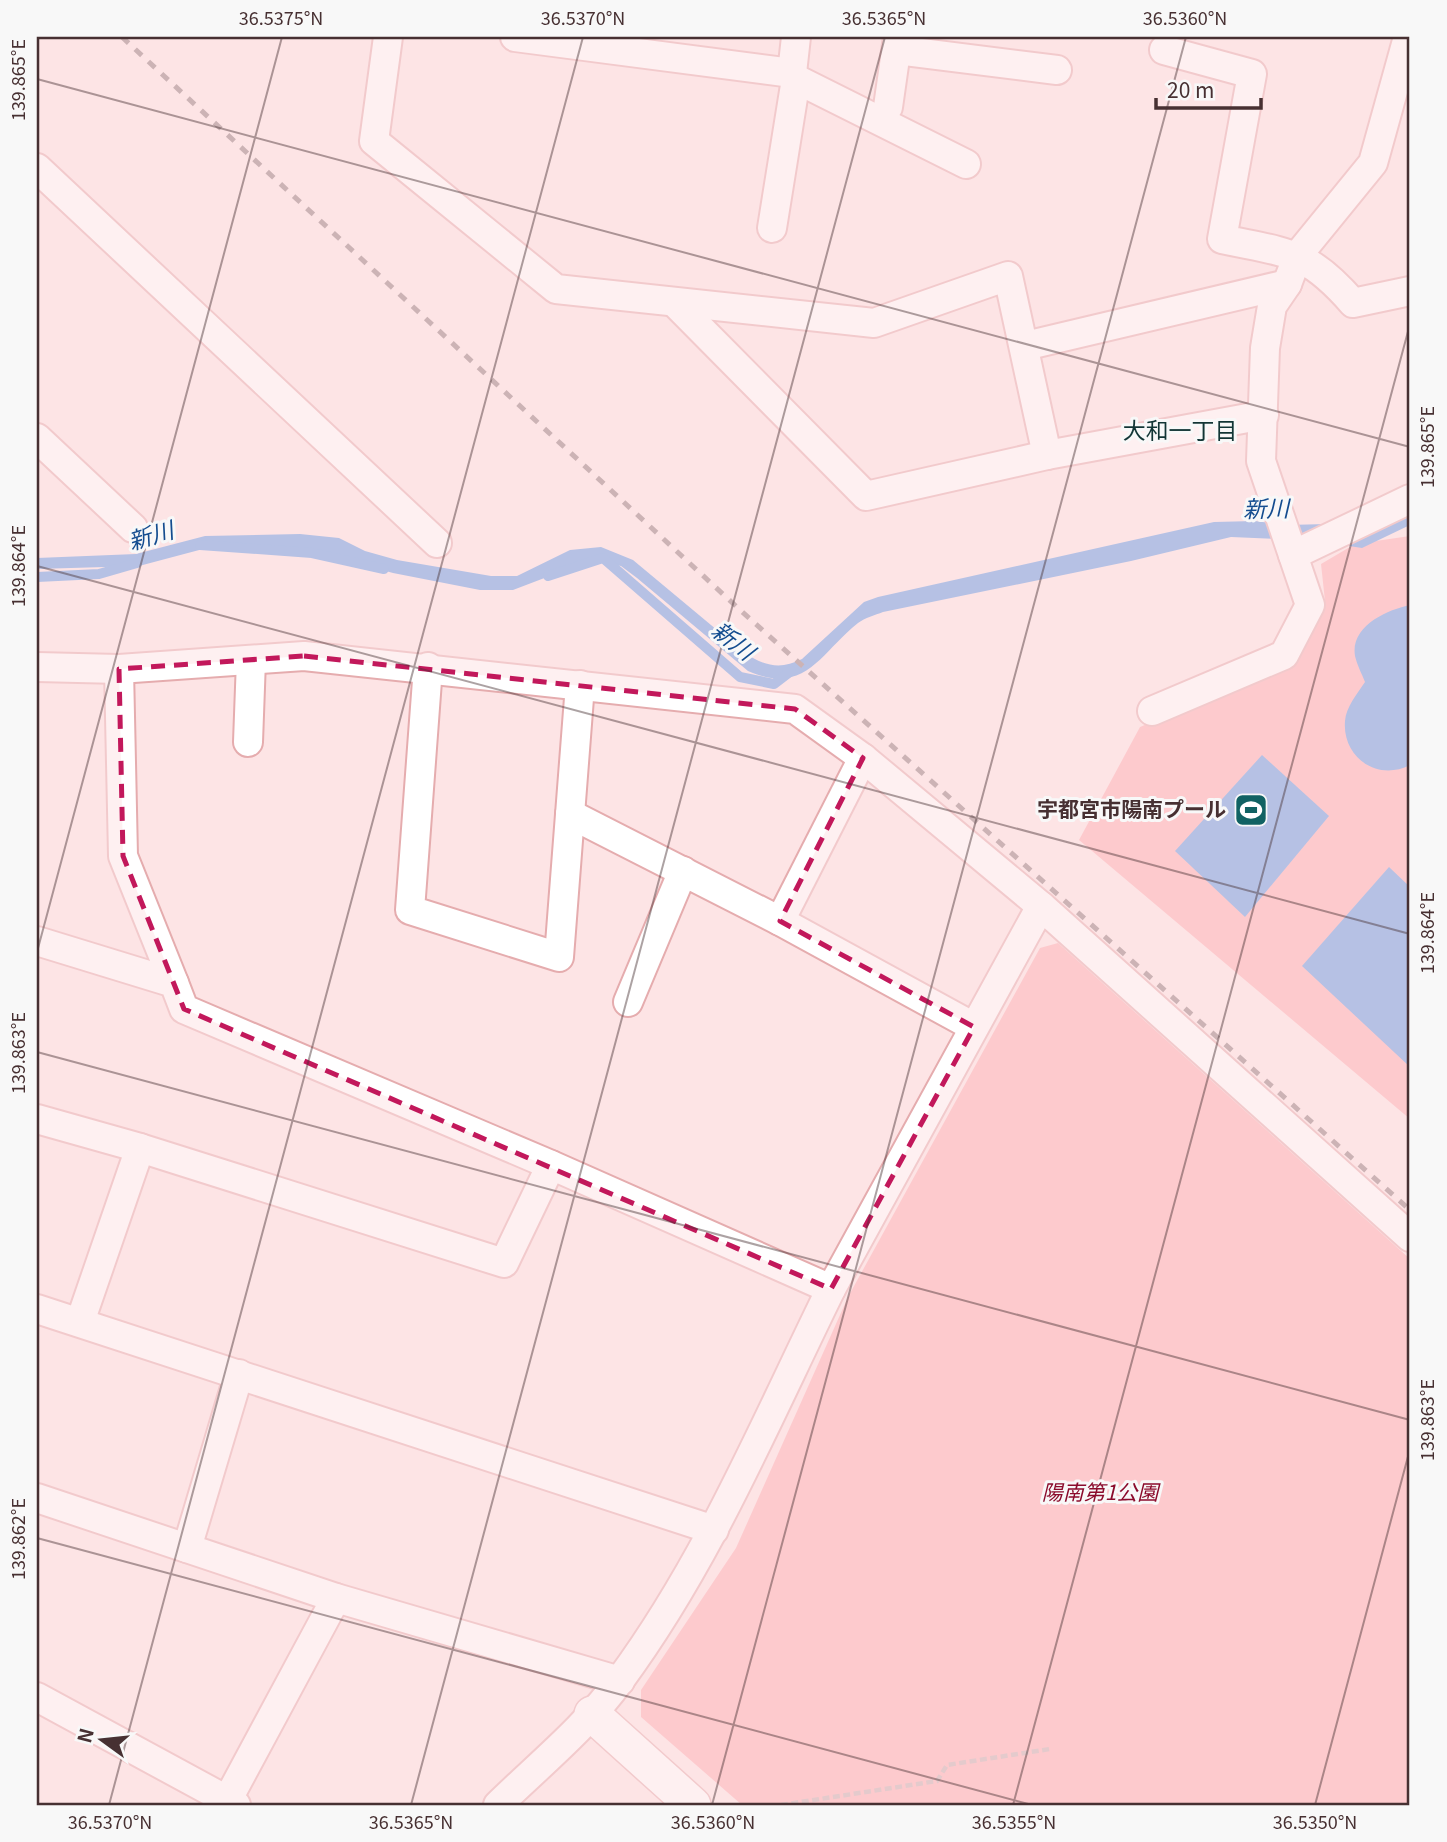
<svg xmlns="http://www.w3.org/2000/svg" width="1447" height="1842" font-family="Georgia,'Noto Sans JP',serif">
  <rect width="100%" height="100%" fill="#fde4e5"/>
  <g fill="#fdacb0">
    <polygon points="1410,536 1410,1119 1079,840 1140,727 1295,661 1325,601 1321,564 1355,544"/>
    <polygon points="1058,943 1410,1259 1410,1805 742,1805 641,1717 641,1690 736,1548 848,1297 1040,948"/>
  </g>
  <g fill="#5f98e3">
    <polygon points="1410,508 1410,525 1362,548 1349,546 1353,533"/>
    <path d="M 1255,521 L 1277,524 L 1275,539 L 1231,537 L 1131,561 L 883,612 C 875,615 865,618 858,623 C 820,653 806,696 748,671 L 637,578 L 621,566 L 589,561 L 513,590 L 480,590 L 393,573 L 307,549 L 242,545 L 218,545 L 139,566 L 37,569 L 37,558 L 136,554 L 205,536 L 300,534 L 339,538 L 365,551 L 397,560 L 491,576 L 517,576 L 570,550 L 601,547 L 633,560 L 741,650 C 761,665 779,671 802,659 L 864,602 L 878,597 L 1214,522 Z"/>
    <path d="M 1410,605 L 1410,765 C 1377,782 1342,757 1345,721 C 1346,707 1357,694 1365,682 C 1362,674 1357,665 1355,656 C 1350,626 1387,610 1410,605 Z"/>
    <polygon points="1262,755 1329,816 1245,917 1175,851"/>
    <polygon points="1389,867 1410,887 1410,1067 1302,966"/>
  </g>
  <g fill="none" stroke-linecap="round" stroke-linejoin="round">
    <g stroke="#5f98e3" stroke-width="10">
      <polyline points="1286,530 1329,529"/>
      <polyline points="200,545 312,553 384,569"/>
      <polyline points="548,576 603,558 740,677 774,684 791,671"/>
      <polyline points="37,577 99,574 137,563"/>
    </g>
    <defs>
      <g id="minor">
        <polyline points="388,37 374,141 556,289 874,323 1008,276 1047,455"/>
        <polyline points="515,37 792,73"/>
        <polyline points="897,50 1057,70"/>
        <path d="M 1164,50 L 1252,74 L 1222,239 C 1287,253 1307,250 1353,303 L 1410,291"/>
        <polyline points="796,79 966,164"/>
        <polyline points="888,107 898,37"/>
        <polyline points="37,168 437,543"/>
        <polyline points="772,228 796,79 792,73 796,37"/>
        <polyline points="675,303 866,496 1047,455 1264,415"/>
        <polyline points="1025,346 1287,284"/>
        <polyline points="37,438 133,528"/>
        <polyline points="1293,555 1410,499"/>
        <polyline points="37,667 119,669 304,656 795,709 863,758 1041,906 1410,1237"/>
        <polyline points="428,667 410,910 559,957 580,685"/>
        <polyline points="119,669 123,856 174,983"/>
        <polyline points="1152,711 1284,655 1310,605 1261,461 1265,348 1272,306 1287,284 1298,255 1373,163 1408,37"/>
        <polyline points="248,742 251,660"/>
        <polyline points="570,814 780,921 974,1027"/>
        <polyline points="780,921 863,758"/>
        <polyline points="37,941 174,983 184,1009 551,1165 831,1289 1041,906"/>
        <polyline points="628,1002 683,871"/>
        <polyline points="37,1119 140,1148 80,1322"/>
        <polyline points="140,1148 504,1263 551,1165"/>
        <polyline points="37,1309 714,1530"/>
        <polyline points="37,1498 336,1598 620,1681"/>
        <polyline points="187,1548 239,1374"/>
        <polyline points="37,1697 236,1805"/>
        <polyline points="228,1799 336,1598"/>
        <path d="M 498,1805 C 539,1765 586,1727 620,1680 C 708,1561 766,1421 831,1289"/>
      </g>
      <polyline id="tertiary" points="592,1714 693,1805"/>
    </defs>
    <use href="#minor" stroke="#e5acae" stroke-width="32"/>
    <use href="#tertiary" stroke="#e5acae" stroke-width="38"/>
    <polyline stroke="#c5acae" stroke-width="4.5" stroke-dasharray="7 3.5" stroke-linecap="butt" points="781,1805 937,1781 947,1765 1050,1749"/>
    <use href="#minor" stroke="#fff" stroke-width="28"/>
    <use href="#tertiary" stroke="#fff" stroke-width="35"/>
    <polyline stroke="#91797b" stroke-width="5" stroke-dasharray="9 9" stroke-linecap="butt" points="122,37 739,609 1410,1210"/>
  </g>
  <path d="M0 0H1447V1842H0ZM 304,656 L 795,709 L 863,758 L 780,921 L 974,1027 L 831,1289 L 184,1009 L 123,856 L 119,669 Z" fill="#fde4e5" fill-opacity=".55" fill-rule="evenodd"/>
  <path fill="none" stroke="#c2185b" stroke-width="5" stroke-dasharray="14 9" stroke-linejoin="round" d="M 304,656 L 795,709 L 863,758 L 780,921 L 974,1027 L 831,1289 L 184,1009 L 123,856 L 119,669 Z"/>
  <path fill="none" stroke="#473032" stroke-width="2" stroke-opacity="0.45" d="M 37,79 L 1410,447M 37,566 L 1410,934M 37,952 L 282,37M 37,1052 L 1410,1420M 37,1538 L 1032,1805M 109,1805 L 583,37M 411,1805 L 885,37M 712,1805 L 1186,37M 1013,1805 L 1410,324M 1315,1805 L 1410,1449"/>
  <defs>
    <symbol id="stadium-square" viewBox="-11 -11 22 22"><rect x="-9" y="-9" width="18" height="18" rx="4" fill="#116263" stroke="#f8f8f8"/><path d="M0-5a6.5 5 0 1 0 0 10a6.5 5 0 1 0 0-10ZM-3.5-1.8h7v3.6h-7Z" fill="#fff"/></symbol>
  </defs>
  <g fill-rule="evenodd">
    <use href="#stadium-square" x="1232" y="791" width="38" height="38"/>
  </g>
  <g text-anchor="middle" stroke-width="6" stroke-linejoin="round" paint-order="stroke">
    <g font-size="21" font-weight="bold" fill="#473032" stroke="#f8f8f8" text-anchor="end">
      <text x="1226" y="817">宇都宮市陽南プール</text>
    </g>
    <g font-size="21" font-style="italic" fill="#8b0b2c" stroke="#f8f8f8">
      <text x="1100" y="1500">陽南第1公園</text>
    </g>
    <g font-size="23" fill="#123535" stroke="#f8f8f8">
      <text x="1180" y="439">大和一丁目</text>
    </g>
    <g font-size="23" font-style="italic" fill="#134c8f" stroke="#f8f8f8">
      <text transform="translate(1266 509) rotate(-1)" y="8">新川</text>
      <text transform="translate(151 536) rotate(-17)" y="8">新川</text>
      <text transform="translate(733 641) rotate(38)" y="8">新川</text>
    </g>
  </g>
  <rect width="1447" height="1842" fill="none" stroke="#f8f8f8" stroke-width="77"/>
  <g transform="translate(102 1740) rotate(285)" stroke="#f8f8f8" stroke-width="5" paint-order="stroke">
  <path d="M0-5L12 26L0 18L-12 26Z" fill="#473032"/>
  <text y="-10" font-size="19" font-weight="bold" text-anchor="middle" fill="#473032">N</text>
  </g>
  <path d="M1156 98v10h105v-10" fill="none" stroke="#473032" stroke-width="3.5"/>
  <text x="1167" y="98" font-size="21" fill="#473032" stroke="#f8f8f8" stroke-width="5" paint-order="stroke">20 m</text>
  <rect x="38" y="38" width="1370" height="1766" fill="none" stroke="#473032" stroke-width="2.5"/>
  <g font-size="18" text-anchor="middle" fill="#473032">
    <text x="281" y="25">36.5375°N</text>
    <text x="583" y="25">36.5370°N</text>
    <text x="884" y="25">36.5365°N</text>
    <text x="1185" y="25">36.5360°N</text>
    <text transform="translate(19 80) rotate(-90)" y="6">139.865°E</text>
    <text transform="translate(1428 447) rotate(-90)" y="6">139.865°E</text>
    <text transform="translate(19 566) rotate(-90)" y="6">139.864°E</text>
    <text transform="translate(1428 933) rotate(-90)" y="6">139.864°E</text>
    <text transform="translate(19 1053) rotate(-90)" y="6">139.863°E</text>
    <text transform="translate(1428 1420) rotate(-90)" y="6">139.863°E</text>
    <text transform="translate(19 1539) rotate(-90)" y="6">139.862°E</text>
    <text x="110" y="1829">36.5370°N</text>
    <text x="411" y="1829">36.5365°N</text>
    <text x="713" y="1829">36.5360°N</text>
    <text x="1014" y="1829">36.5355°N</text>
    <text x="1315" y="1829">36.5350°N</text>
  </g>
</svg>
